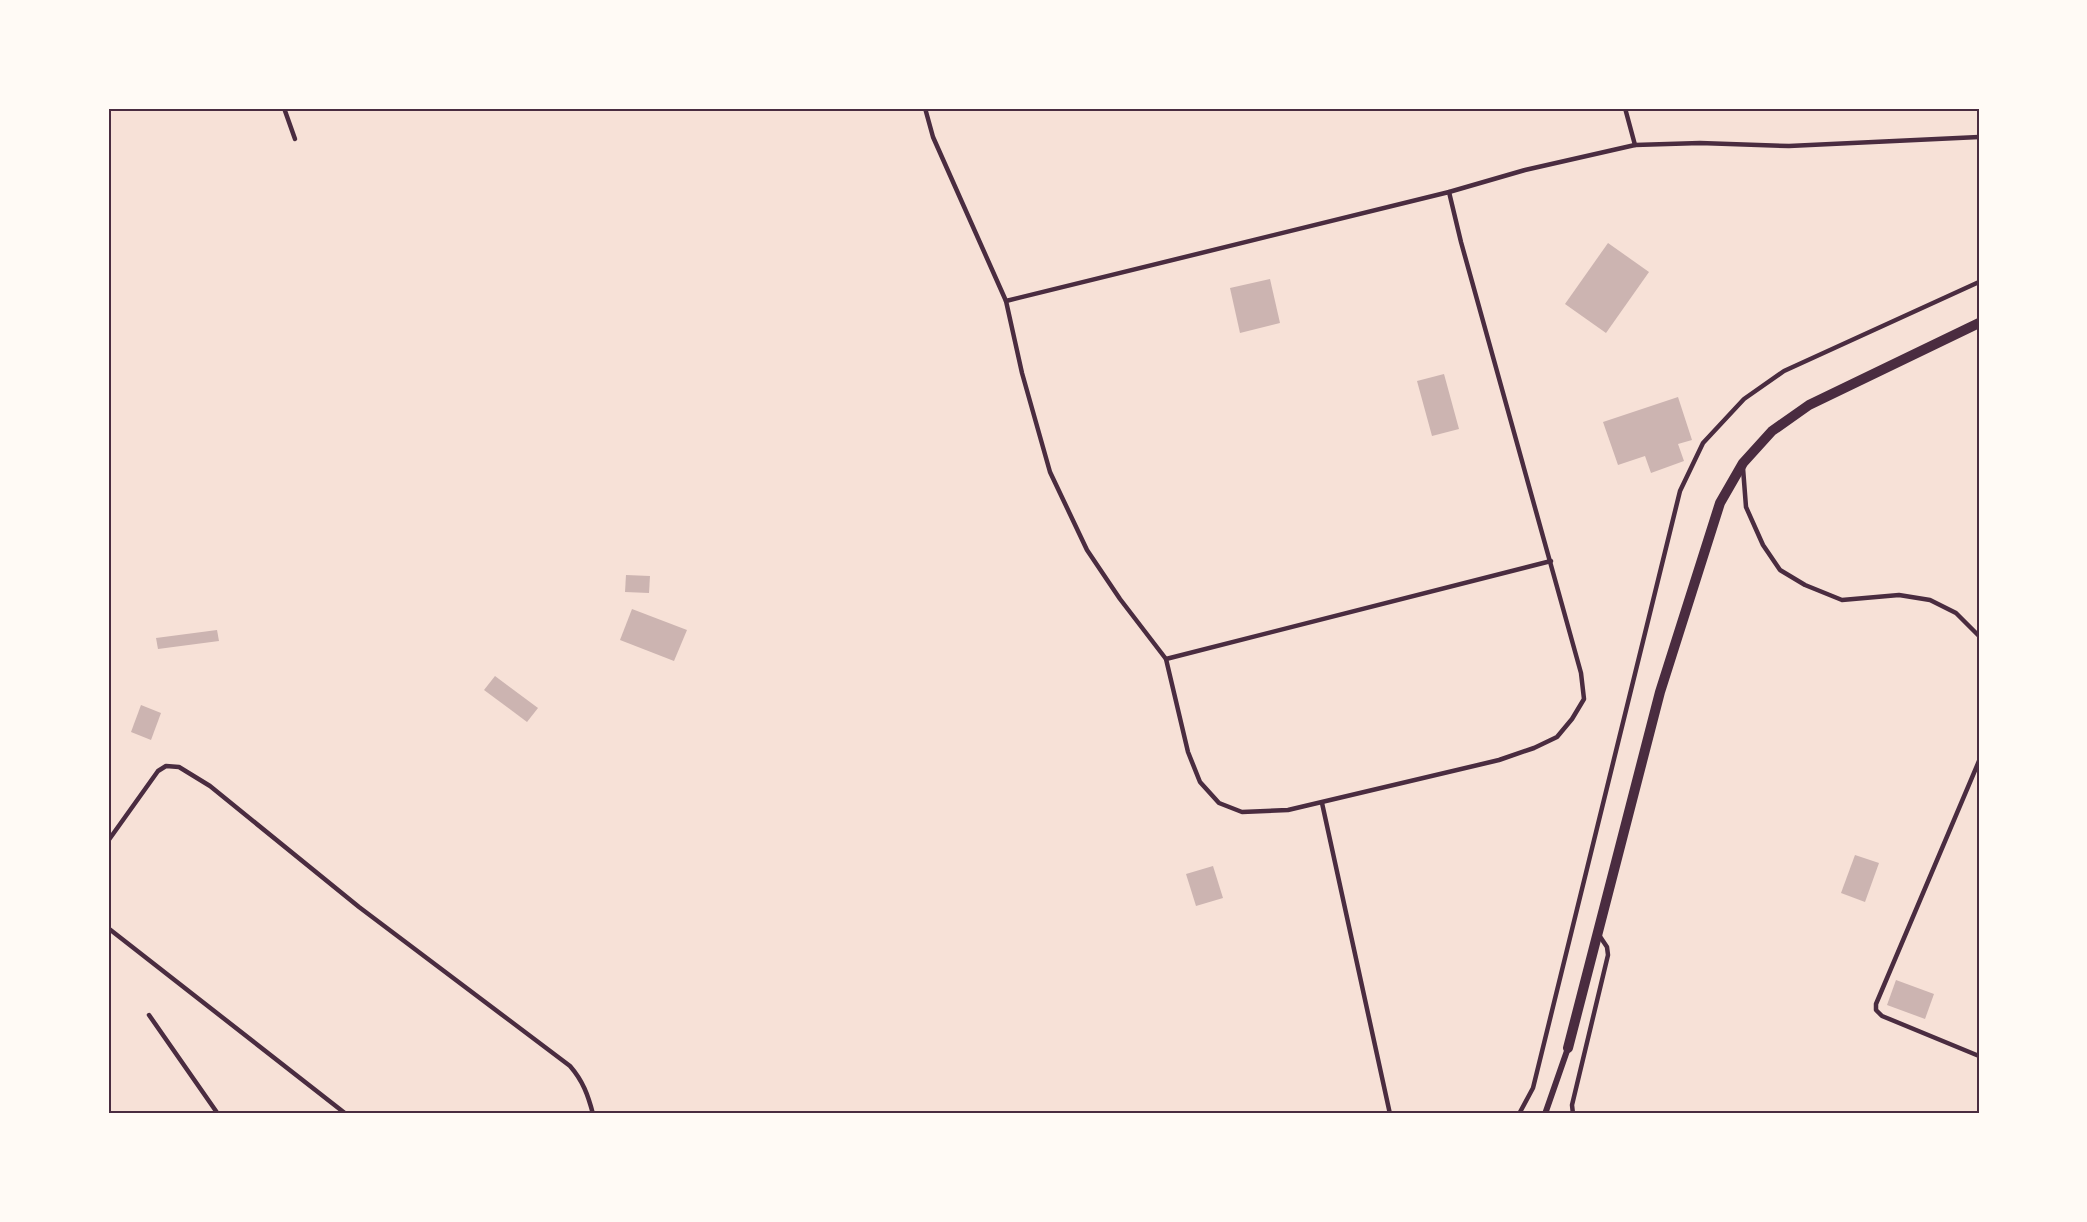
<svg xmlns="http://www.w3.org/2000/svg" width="2087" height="1222" font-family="Inter,sans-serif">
  <rect width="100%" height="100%" fill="#f7e1d7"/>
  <g fill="#ccb4b1">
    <polygon points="1608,243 1649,272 1606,333 1565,304"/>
    <polygon points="1270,279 1280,323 1240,333 1230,288"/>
    <polygon points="1444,374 1459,429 1432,436 1417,381"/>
    <polygon points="1678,397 1692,440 1678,444 1684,461 1651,473 1645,456 1618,465 1603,422"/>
    <polygon points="626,575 650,576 649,593 625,592"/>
    <polygon points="632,609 687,630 674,661 620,640"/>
    <polygon points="217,630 219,641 158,649 156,638"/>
    <polygon points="495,676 538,708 527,722 484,690"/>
    <polygon points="141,705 161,713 151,740 131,732"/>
    <polygon points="1855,855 1879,863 1865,902 1841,893"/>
    <polygon points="1213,866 1223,898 1196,906 1186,874"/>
    <polygon points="1896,980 1934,994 1925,1019 1887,1005"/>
  </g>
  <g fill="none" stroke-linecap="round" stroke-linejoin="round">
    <g stroke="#4a2c40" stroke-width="4.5">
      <polyline points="284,108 295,139"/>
      <polyline points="925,108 933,137 1006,301 1022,373 1050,472 1087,550 1120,599 1166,659 1188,752 1200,782 1219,803 1242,812 1288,810 1499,760 1534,748 1557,737 1572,719 1584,699 1581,673 1461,242 1449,192"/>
      <polyline points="1625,108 1635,145"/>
      <polyline points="1006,301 1449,192 1525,170 1635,145 1700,143 1789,146 1979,137"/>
      <polyline points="1743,468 1746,507 1763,545 1780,570 1805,585 1842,600 1899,595 1930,600 1956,613 1979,636"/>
      <polyline points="1166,659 1551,561"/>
      <polyline points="1979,761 1876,1004 1876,1010 1882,1016 1979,1056"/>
      <polyline points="1322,803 1390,1114"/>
      <path d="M 108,841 L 158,771 L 166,766 L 179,767 L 210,786 L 359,907 L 570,1066 C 583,1081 588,1095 593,1114"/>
      <polyline points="108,928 346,1114"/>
      <polyline points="149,1015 218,1114"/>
      <polyline points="1519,1114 1533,1088 1680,491 1703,443 1744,399 1784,371 1979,282"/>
      <polyline points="1573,1114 1572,1105 1608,955 1607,947 1599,935"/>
    </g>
    <polyline stroke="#4a2c40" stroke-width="6" points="1545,1114 1568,1048"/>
    <polyline stroke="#4a2c40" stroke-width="10" points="1568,1048 1660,692 1720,503 1743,463 1772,431 1809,405 1979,323"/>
  </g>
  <rect width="2087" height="1222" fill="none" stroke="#fffaf5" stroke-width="219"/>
  <rect x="110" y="110" width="1868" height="1002" fill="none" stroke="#4a2c40" stroke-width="2"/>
</svg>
